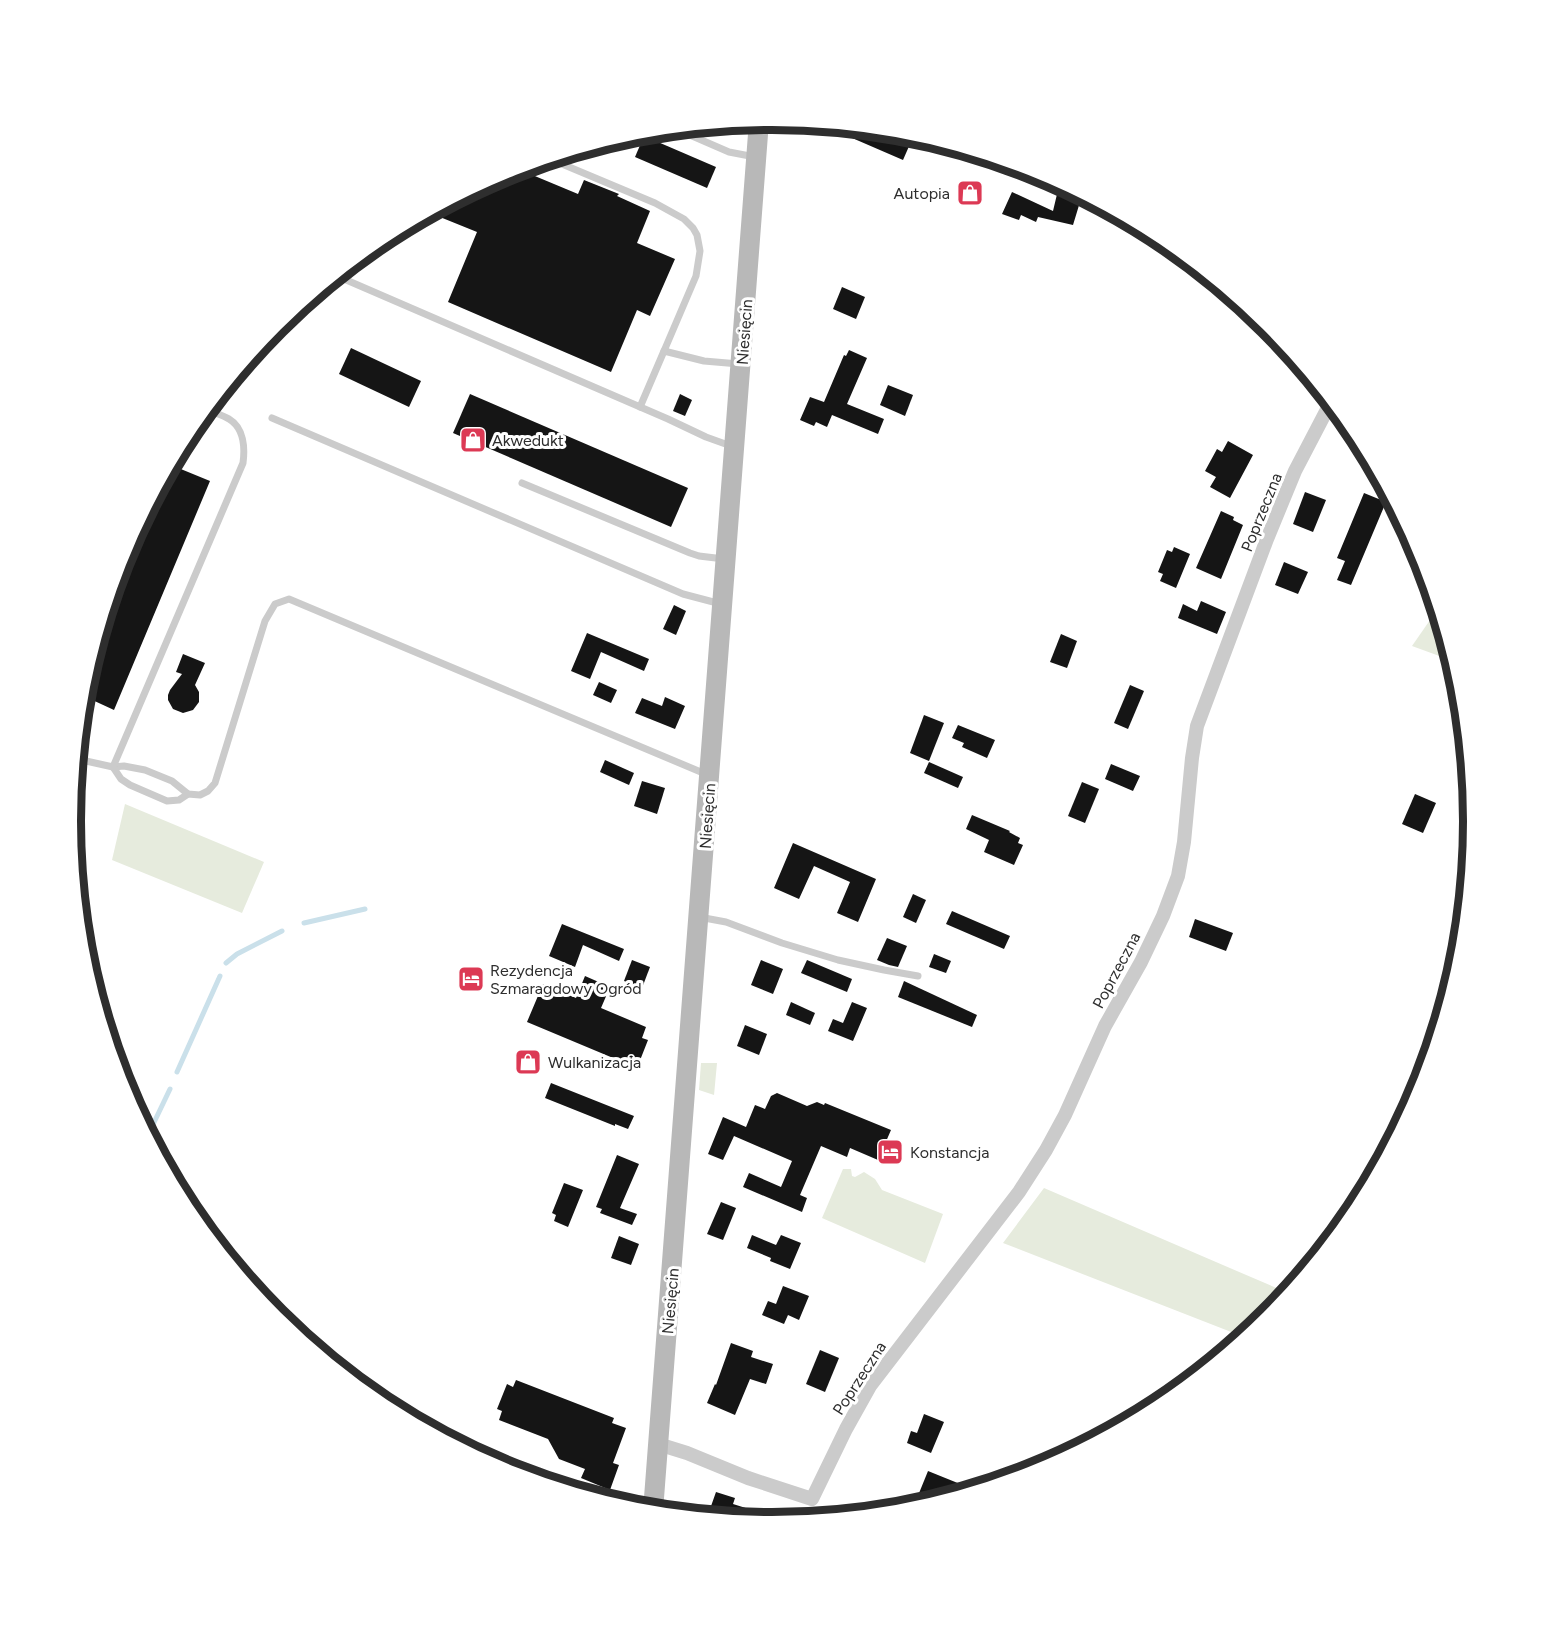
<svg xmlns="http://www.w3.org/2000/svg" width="1544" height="1643" font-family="Figtree,sans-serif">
  <rect width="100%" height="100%" fill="#fff"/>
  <g fill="#e6ebdd">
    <polygon points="1437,610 1453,661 1412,646"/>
    <polygon points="125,804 264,862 242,913 112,860"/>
    <polygon points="701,1063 717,1063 714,1095 699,1090"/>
    <polygon points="843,1169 851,1169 852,1176 855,1177 864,1172 875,1179 882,1190 943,1214 925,1263 822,1218"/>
    <polygon points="1044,1188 1288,1293 1289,1293 1268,1318 1244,1337 1003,1243"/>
  </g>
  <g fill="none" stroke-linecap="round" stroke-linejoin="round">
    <g stroke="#cae0ea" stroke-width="5">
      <polyline points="304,923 365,909"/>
      <polyline points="226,963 237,954 282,931"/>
      <polyline points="177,1072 220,976"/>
      <polyline points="148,1135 170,1089"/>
    </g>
  </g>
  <g fill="#151515">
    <polygon points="830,126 909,134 914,135 903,160 829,128"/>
    <polygon points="644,136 716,167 707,188 635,157"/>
    <polygon points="518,169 578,194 584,180 619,194 617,196 650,211 637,243 675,259 650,316 637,310 611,372 448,302 477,232 430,213 504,173"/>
    <polygon points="1058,190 1062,191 1062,190 1080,195 1079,202 1080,202 1073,225 1038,217 1036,222 1021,215 1019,220 1002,214 1012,192 1053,211"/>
    <polygon points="842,287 865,297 856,319 833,309"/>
    <polygon points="351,348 421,381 409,407 339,374"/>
    <polygon points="849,350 867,358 847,404 884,419 878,434 832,415 827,427 816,422 814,426 800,420 810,397 824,402 844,355 846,356"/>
    <polygon points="888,385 913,395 905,416 880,405"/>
    <polygon points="470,394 688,488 671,527 453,433"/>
    <polygon points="680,394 692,400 685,416 673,411"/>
    <polygon points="1228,441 1253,455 1230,498 1210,487 1216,477 1205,471 1217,449 1222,452"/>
    <polygon points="171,465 210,481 114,710 88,698 91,690 84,687 84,684 124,553"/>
    <polygon points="1305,492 1326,500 1313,532 1293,524"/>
    <polygon points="1364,493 1386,502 1351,585 1337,580 1345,561 1337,558"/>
    <polygon points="1221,511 1234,517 1233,520 1243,525 1221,579 1196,568"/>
    <polygon points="1174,547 1190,554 1176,588 1160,581 1163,574 1158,572 1167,550 1172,552"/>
    <polygon points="1284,562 1308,572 1298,594 1275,585"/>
    <polygon points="1201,601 1226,612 1217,634 1178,618 1183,604 1197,611"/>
    <polygon points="674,605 686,611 676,635 663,629"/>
    <polygon points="587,633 649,659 644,671 601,652 590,679 571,671"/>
    <polygon points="1061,634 1077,641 1067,668 1050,662"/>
    <polygon points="183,654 205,663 195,685 199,692 199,702 193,710 183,713 173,709 168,700 168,695 170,690 182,674 176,672"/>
    <polygon points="599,682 617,690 611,703 593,695"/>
    <polygon points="1130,685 1144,691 1128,729 1114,723"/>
    <polygon points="665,697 685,706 675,729 635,713 642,698 662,706"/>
    <polygon points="924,715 944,723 929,761 910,753"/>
    <polygon points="958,725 995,740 987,758 962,747 964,743 952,738"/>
    <polygon points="605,760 634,773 629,785 600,772"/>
    <polygon points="929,762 963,777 958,788 924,773"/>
    <polygon points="1111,764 1140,776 1133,791 1105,779"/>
    <polygon points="642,781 665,788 657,814 634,806"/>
    <polygon points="1082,782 1099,789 1085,823 1068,816"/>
    <polygon points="1415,794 1436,803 1423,833 1402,824"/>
    <polygon points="972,815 1010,831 1009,832 1020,838 1018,843 1023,845 1014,865 984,852 989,840 966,829"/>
    <polygon points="793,843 876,879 858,922 837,913 850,882 814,866 799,899 774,888"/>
    <polygon points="913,894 926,900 916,923 903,917"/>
    <polygon points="952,911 1010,936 1004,949 946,924"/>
    <polygon points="1195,919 1233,933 1226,951 1189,937"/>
    <polygon points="562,924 624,949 619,961 583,945 575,967 549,956"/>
    <polygon points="887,938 907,946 898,967 889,965 877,960"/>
    <polygon points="934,954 951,961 946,973 929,967"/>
    <polygon points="632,960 650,967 642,988 624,981"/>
    <polygon points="761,960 783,969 773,994 751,985"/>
    <polygon points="807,960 852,979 847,992 801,973"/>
    <polygon points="585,976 610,987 601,1008 646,1027 642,1038 648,1040 637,1068 527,1022 543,984 576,998"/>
    <polygon points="904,981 977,1015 972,1027 898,997"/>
    <polygon points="791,1002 815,1013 810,1025 786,1015"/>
    <polygon points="852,1002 867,1008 853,1041 828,1031 833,1019 843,1023"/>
    <polygon points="745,1025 767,1034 759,1055 737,1046"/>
    <polygon points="551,1083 634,1116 628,1129 615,1124 615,1126 545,1098"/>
    <polygon points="777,1093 807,1106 817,1102 824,1105 825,1103 891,1130 878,1160 850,1148 847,1157 821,1146 800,1195 807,1198 802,1212 743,1187 749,1173 781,1187 792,1161 734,1136 723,1160 708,1154 723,1117 746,1127 755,1105 765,1109 771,1096"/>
    <polygon points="617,1155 639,1164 620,1208 637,1214 632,1225 600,1213 602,1209 596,1207"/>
    <polygon points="564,1183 583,1190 568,1227 554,1221 556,1215 552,1213"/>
    <polygon points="721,1202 736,1208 723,1240 707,1234"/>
    <polygon points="752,1235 776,1245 781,1235 801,1243 790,1269 770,1261 771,1258 747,1248"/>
    <polygon points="619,1236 639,1244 631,1265 611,1258"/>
    <polygon points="783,1286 809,1296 799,1320 788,1315 784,1324 762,1315 768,1301 776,1304"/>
    <polygon points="731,1343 753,1351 751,1357 773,1364 766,1384 750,1379 735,1415 707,1403 715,1384 716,1385"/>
    <polygon points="820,1350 839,1358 825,1392 806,1384"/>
    <polygon points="516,1380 614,1418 612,1423 626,1428 613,1463 619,1465 610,1490 581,1478 585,1469 559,1459 548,1439 499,1420 502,1411 497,1409 507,1384 513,1387"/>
    <polygon points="924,1414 944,1422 931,1453 907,1443 911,1431 917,1433"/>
    <polygon points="928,1471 975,1490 913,1508"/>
    <polygon points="716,1492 735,1498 733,1504 774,1517 773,1523 720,1518 721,1517 714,1515 715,1511 710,1509"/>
  </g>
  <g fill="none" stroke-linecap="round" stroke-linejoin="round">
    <polyline stroke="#cbcbcb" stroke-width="3" stroke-dasharray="3 3" stroke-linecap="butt" points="802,1520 806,1511"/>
    <g stroke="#cbcbcb" stroke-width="7">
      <polyline points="676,129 729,152 755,157"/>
      <polyline points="550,159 655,203 684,219 693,228 697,235 700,251 696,276 664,351 704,361 739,364"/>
      <polyline points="337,276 668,419 706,437 731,446"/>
      <polyline points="640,407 664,351"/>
      <polyline points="272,418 683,594 721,604"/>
      <polyline points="522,483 690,553 699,556 724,559"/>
      <polyline points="77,757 86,761 113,767 124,766 145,770 172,781 188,794 200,795 208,791 215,783 265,621 275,604 289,599 708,775"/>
      <path d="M 113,767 L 243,463 C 245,448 244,428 229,419 C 223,415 214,413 207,410"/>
      <polyline points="113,767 121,779 130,785 167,801 179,800 188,794"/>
      <polyline points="699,917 726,922 782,943 838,960 884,970 918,976"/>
    </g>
    <polyline stroke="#cbcbcb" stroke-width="14" points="658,1444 687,1453 748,1478 812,1499 846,1429 870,1386 1019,1192 1046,1150 1065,1115 1105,1026 1141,962 1163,916 1178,876 1184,842 1192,758 1197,726 1267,539 1295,471 1331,402"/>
    <polyline stroke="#b8b8b8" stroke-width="20" points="653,1511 759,121"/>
  </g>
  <defs>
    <symbol id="shop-square" viewBox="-11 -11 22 22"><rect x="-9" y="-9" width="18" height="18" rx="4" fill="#dc3954" stroke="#fff"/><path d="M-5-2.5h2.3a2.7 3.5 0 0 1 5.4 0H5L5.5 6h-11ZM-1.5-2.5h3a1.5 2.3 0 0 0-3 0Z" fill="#fff"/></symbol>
    <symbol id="hotel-square" viewBox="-11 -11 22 22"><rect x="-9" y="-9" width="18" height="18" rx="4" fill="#dc3954" stroke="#fff"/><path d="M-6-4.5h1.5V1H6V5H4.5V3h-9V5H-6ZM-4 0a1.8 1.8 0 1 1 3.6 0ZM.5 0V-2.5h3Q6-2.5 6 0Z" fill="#fff"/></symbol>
  </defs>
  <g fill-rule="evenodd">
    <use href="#shop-square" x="955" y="178" width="30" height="30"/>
    <use href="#shop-square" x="458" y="425" width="30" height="30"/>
    <use href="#hotel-square" x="456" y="964" width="30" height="30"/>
    <use href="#shop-square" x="513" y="1047" width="30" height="30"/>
    <use href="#hotel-square" x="875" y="1137" width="30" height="30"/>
  </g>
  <g text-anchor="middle" stroke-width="6" stroke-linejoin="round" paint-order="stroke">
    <g font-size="16" fill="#2e2e2e" stroke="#fff" text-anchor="start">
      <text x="950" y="199" text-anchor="end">Autopia</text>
      <text x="492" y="446">Akwedukt</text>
      <text x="490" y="976">Rezydencja<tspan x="490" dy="18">Szmaragdowy Ogród</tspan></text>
      <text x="548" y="1068">Wulkanizacja</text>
      <text x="910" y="1158">Konstancja</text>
    </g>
    <g font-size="16" fill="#2e2e2e" stroke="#fff">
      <text transform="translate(744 332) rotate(-86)" y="6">Niesięcin</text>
      <text transform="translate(1261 512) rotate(-68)" y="6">Poprzeczna</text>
      <text transform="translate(707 816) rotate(-86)" y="6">Niesięcin</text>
      <text transform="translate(1116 970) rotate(-62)" y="6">Poprzeczna</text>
      <text transform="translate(670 1301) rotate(-85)" y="6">Niesięcin</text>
      <text transform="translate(859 1378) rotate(-57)" y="6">Poprzeczna</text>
    </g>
  </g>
  <path d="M0 0H1544V1643H0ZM81 821a691 691 0 1 1 1382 0a691 691 0 1 1-1382 0Z" fill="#fff" fill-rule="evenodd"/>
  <path fill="none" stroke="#2e2e2e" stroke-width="8" d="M81 821a691 691 0 1 1 1382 0a691 691 0 1 1-1382 0Z"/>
</svg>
